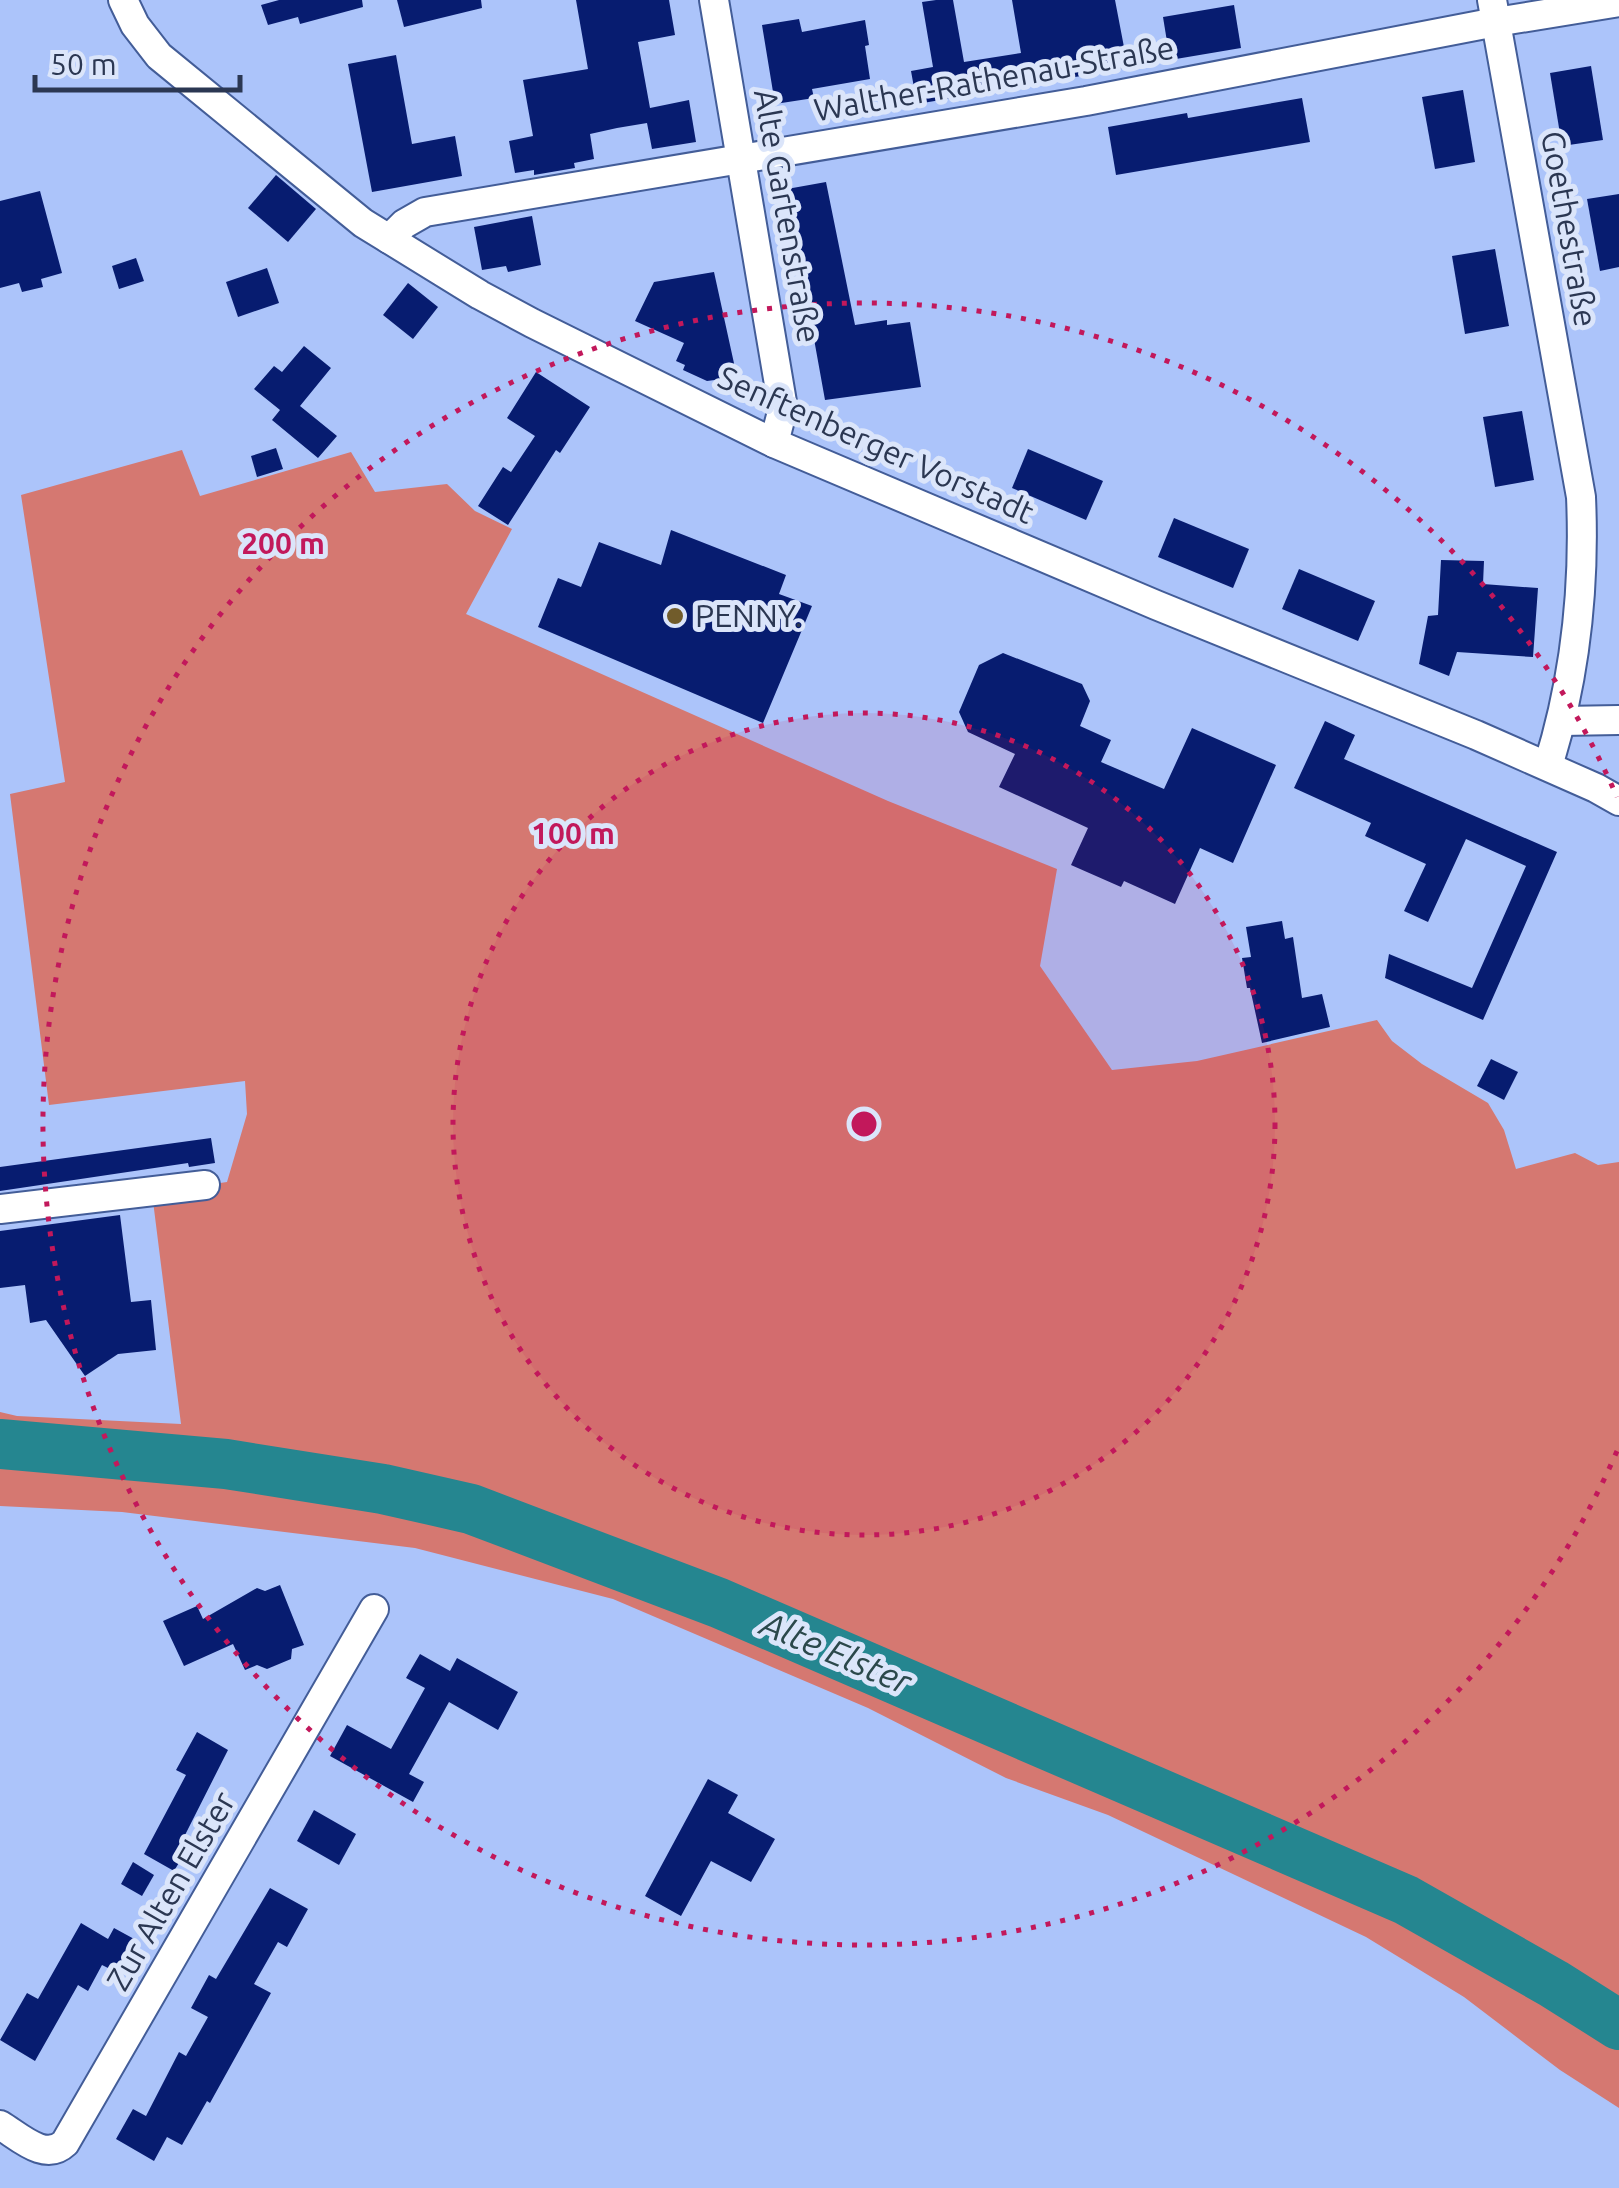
<svg xmlns="http://www.w3.org/2000/svg" width="1619" height="2188" font-family="Ubuntu,sans-serif">
  <rect width="100%" height="100%" fill="#acc4fa"/>
  <polygon fill="#d57871" points="182,450 200,496 351,452 375,492 447,484 475,511 512,529 466,614 888,801 1057,869 1040,966 1112,1070 1197,1061 1377,1020 1392,1041 1422,1064 1488,1103 1504,1130 1516,1169 1575,1153 1598,1165 1619,1162 1619,2108 1560,2070 1464,1997 1366,1937 1108,1815 1006,1778 868,1708 613,1599 415,1548 122,1512 0,1506 0,1412 17,1416 181,1424 152,1193 227,1182 247,1114 245,1081 49,1105 10,794 65,782 21,495"/>
  <g fill="none" stroke-linecap="round" stroke-linejoin="round">
    <polyline stroke="#258690" stroke-width="50" points="0,1444 226,1464 383,1489 471,1509 719,1603 1406,1900 1554,1984 1619,2025"/>
  </g>
  <g fill="#071c70">
    <polygon points="279,0 362,0 363,7 300,24 298,17 268,25 261,5"/>
    <polygon points="397,0 481,0 482,8 404,27"/>
    <polygon points="576,0 669,0 675,35 638,42 650,108 689,100 696,142 652,149 647,123 617,128 590,134 594,159 574,163 575,168 534,175 534,170 515,173 509,141 533,136 523,80 588,69"/>
    <polygon points="936,0 953,0 964,62 1021,53 1012,0 1115,0 1128,68 917,104 911,71 933,67 922,2"/>
    <polygon points="1234,5 1241,48 1170,60 1163,17"/>
    <polygon points="799,19 802,32 865,20 869,45 865,46 870,79 812,89 814,98 775,104 762,25"/>
    <polygon points="396,55 412,144 455,136 462,176 372,192 348,64"/>
    <polygon points="1591,66 1603,140 1562,146 1550,73"/>
    <polygon points="1463,90 1475,162 1435,169 1422,97"/>
    <polygon points="1302,98 1310,142 1116,175 1108,127 1187,113 1188,118"/>
    <polygon points="276,175 316,209 288,242 248,208"/>
    <polygon points="826,182 855,325 887,320 887,325 910,322 921,387 825,400 787,189"/>
    <polygon points="40,191 62,273 41,279 43,287 22,292 19,283 0,288 0,201"/>
    <polygon points="1619,194 1619,267 1600,271 1587,199"/>
    <polygon points="532,216 541,265 508,272 506,266 482,270 474,227"/>
    <polygon points="1495,249 1509,326 1465,334 1452,256"/>
    <polygon points="136,258 144,281 119,289 112,266"/>
    <polygon points="267,268 279,303 238,317 226,282"/>
    <polygon points="714,272 737,377 707,381 683,370 685,365 676,361 684,343 635,321 654,282"/>
    <polygon points="408,283 438,307 413,339 383,315"/>
    <polygon points="304,346 331,368 300,406 337,436 318,458 272,420 280,410 254,389 274,366 282,372"/>
    <polygon points="536,372 590,407 560,453 556,450 508,525 478,506 503,467 511,472 535,436 507,418"/>
    <polygon points="1522,411 1534,480 1495,487 1483,417"/>
    <polygon points="276,448 283,469 257,477 251,456"/>
    <polygon points="1028,449 1103,481 1086,520 1012,488"/>
    <polygon points="1174,518 1249,549 1233,588 1158,557"/>
    <polygon points="671,530 786,575 779,594 812,606 763,723 538,627 558,578 581,587 599,542 661,565"/>
    <polygon points="1441,560 1484,561 1483,584 1538,588 1533,657 1457,652 1449,676 1419,664 1428,616 1438,615"/>
    <polygon points="1299,569 1375,601 1358,641 1282,609"/>
    <polygon points="1003,653 1082,684 1090,701 1080,726 1111,740 1101,762 1164,789 1192,728 1276,765 1233,863 1200,848 1175,904 1124,881 1121,887 1071,865 1088,828 999,787 1015,754 968,732 959,712 979,665"/>
    <polygon points="1325,721 1355,735 1344,759 1557,852 1483,1020 1385,978 1389,954 1472,988 1526,866 1466,839 1428,922 1404,911 1426,864 1365,836 1371,823 1294,788"/>
    <polygon points="1282,921 1285,939 1293,937 1302,998 1322,994 1330,1027 1262,1043 1250,988 1247,988 1242,958 1251,957 1246,927"/>
    <polygon points="1491,1059 1518,1072 1504,1100 1477,1086"/>
    <polygon points="211,1138 215,1163 189,1167 188,1163 0,1191 0,1167"/>
    <polygon points="120,1215 131,1302 151,1300 156,1350 118,1354 85,1376 46,1320 30,1323 25,1285 0,1288 0,1231"/>
    <polygon points="280,1585 304,1645 292,1649 291,1659 267,1669 257,1665 245,1670 233,1644 184,1666 163,1621 197,1606 203,1619 257,1588 265,1591"/>
    <polygon points="420,1654 450,1671 457,1658 518,1692 498,1730 449,1702 409,1774 424,1782 413,1802 330,1756 347,1725 391,1749 425,1688 406,1678"/>
    <polygon points="197,1732 228,1750 184,1837 192,1841 174,1871 144,1854 186,1775 176,1770"/>
    <polygon points="708,1779 738,1795 728,1813 775,1839 751,1882 711,1861 681,1916 645,1896"/>
    <polygon points="314,1810 356,1834 339,1865 297,1841"/>
    <polygon points="133,1862 154,1875 142,1896 121,1884"/>
    <polygon points="270,1888 308,1909 287,1947 278,1942 254,1984 271,1993 210,2103 207,2101 182,2145 167,2137 154,2161 116,2139 133,2109 146,2116 179,2052 186,2056 208,2017 191,2008 209,1975 216,1979"/>
    <polygon points="81,1923 108,1939 114,1928 136,1940 118,1973 102,1965 88,1991 78,1985 35,2061 0,2040 27,1993 38,1999"/>
  </g>
  <g fill="none" stroke-linecap="round" stroke-linejoin="round">
    <defs>
      <g id="minor">
        <polyline points="123,0 135,25 159,56 363,223 480,295 532,323 774,443 1156,605 1476,735 1596,788 1619,801"/>
        <polyline points="714,0 783,408 774,443"/>
        <path d="M 1492,0 L 1581,497 C 1585,588 1575,679 1548,766"/>
        <polyline points="389,239 404,224 425,212 1086,101 1496,22 1619,2"/>
        <polyline points="1562,721 1619,720"/>
        <polyline points="0,1209 205,1185"/>
        <path d="M 0,2125 C 20,2137 45,2162 65,2143 L 374,1609"/>
      </g>
    </defs>
    <use href="#minor" stroke="#435d98" stroke-width="32"/>
    <use href="#minor" stroke="#fff" stroke-width="28"/>
  </g>
  <circle cx="864" cy="1124" r="411" fill="#c2185b" fill-opacity=".12"/>
  <g fill="none" stroke="#c2185b" stroke-width="5" stroke-dasharray="5 10">
    <circle cx="864" cy="1124" r="411"/>
    <path d="M1617 1451A821 821 0 1 1 1617 797"/>
  </g>
  <circle fill="#715c2b" stroke="#dbe5fa" stroke-width="4" cx="675" cy="616" r="10"/>
  <g text-anchor="middle" stroke-width="10" stroke-linejoin="round" paint-order="stroke">
    <g font-size="32" fill="#2b3752" stroke="#dbe5fa">
      <text transform="translate(994 79) rotate(-10)" y="11">Walther-Rathenau-Straße</text>
      <text transform="translate(787 216) rotate(80)" y="11">Alte Gartenstraße</text>
      <text transform="translate(1569 229) rotate(80)" y="11">Goethestraße</text>
      <text transform="translate(876 445) rotate(24)" y="11">Senftenberger Vorstadt</text>
      <text transform="translate(171 1891) rotate(-60)" y="11">Zur Alten Elster</text>
    </g>
    <g font-size="32" fill="#2b3752" stroke="#dbe5fa" text-anchor="start">
      <text x="695" y="627">PENNY.</text>
    </g>
    <g font-size="35" font-style="italic" fill="#2b484b" stroke="#dbe5fa">
      <text transform="translate(836 1653) rotate(23)" y="12">Alte Elster</text>
    </g>
  </g>
  <circle cx="864" cy="1124" r="15" fill="#c2185b" stroke="#dbe5fa" stroke-width="5"/>
  <g font-size="30" text-anchor="middle" font-weight="bold" fill="#c2185b" stroke="#dbe5fa" stroke-width="10" stroke-linejoin="round" paint-order="stroke">
    <text x="283" y="554">200 m</text>
    <text x="573" y="844">100 m</text>
  </g>
  <path d="M35 75v15h205v-15" fill="none" stroke="#2b3752" stroke-width="5"/>
  <text x="50" y="75" font-size="30" fill="#2b3752" stroke="#dbe5fa" stroke-width="8" paint-order="stroke">50 m</text>
</svg>
